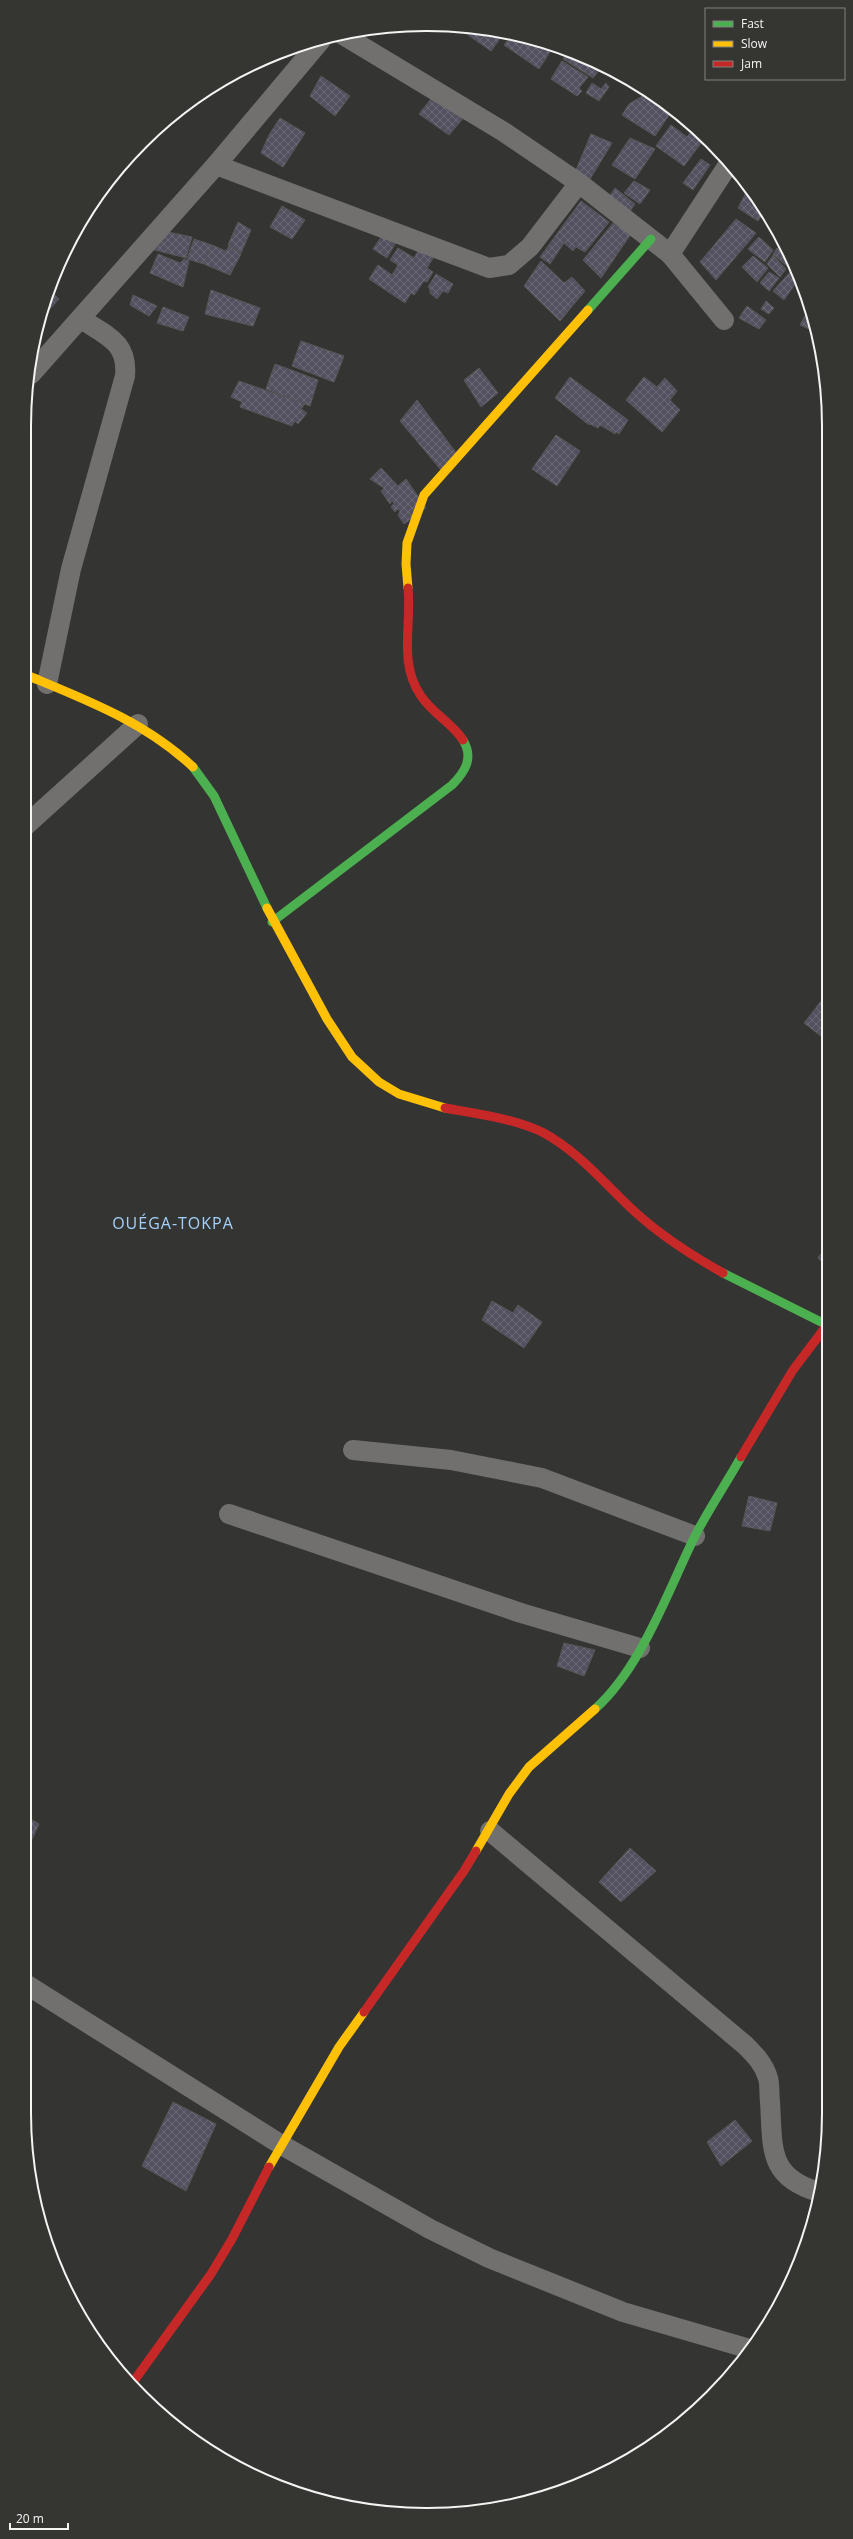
<svg xmlns="http://www.w3.org/2000/svg" width="853" height="2539" font-family="'Open Sans',sans-serif">
  <defs>
    <pattern id="building-cross-hatch" width="8" height="8" patternUnits="userSpaceOnUse"><rect width="8" height="8" fill="#53505f"/><path d="M0 0l8 8M0 8l8-8" fill="none" stroke="#6c6a76"/></pattern>
  </defs>
  <rect width="100%" height="100%" fill="#343433"/>
  <g fill="url(#building-cross-hatch)" stroke="#575757">
    <polygon points="463,27 504,33 491,51 461,30"/>
    <polygon points="512,35 544,42 541,46 550,52 539,69 504,45"/>
    <polygon points="569,51 581,55 601,68 593,78 563,59"/>
    <polygon points="562,61 588,77 579,88 582,91 577,96 551,79"/>
    <polygon points="321,76 350,96 335,116 310,96"/>
    <polygon points="592,83 601,89 606,83 609,87 599,101 586,93"/>
    <polygon points="646,94 671,112 655,136 622,115 629,104"/>
    <polygon points="434,95 465,116 449,135 419,114"/>
    <polygon points="280,118 305,133 283,167 261,153 269,135"/>
    <polygon points="671,125 687,137 693,129 704,139 684,166 656,146"/>
    <polygon points="591,134 612,143 590,179 576,170"/>
    <polygon points="630,138 655,149 635,179 612,165"/>
    <polygon points="701,159 710,165 693,190 683,183"/>
    <polygon points="634,181 650,190 640,204 624,193"/>
    <polygon points="749,187 765,211 758,221 738,208"/>
    <polygon points="615,188 635,204 628,214 608,199"/>
    <polygon points="581,201 609,222 585,252 576,247 573,251 564,243 550,264 540,257"/>
    <polygon points="282,206 305,220 292,239 270,227"/>
    <polygon points="736,219 756,233 716,280 700,262"/>
    <polygon points="238,222 251,230 241,253 228,245"/>
    <polygon points="613,223 631,234 601,278 583,260"/>
    <polygon points="163,231 192,237 186,258 151,249"/>
    <polygon points="385,231 399,237 387,258 373,249"/>
    <polygon points="759,237 773,250 765,262 748,249"/>
    <polygon points="194,239 212,245 204,264 187,259"/>
    <polygon points="212,245 226,251 229,246 241,254 230,275 204,264"/>
    <polygon points="421,246 435,255 427,268 433,272 427,282 424,281 414,295 411,293 405,303 369,279 378,265 392,275 398,265 390,260 398,248 414,258"/>
    <polygon points="777,248 793,263 788,267 773,254"/>
    <polygon points="158,254 180,263 184,259 189,261 183,287 150,273"/>
    <polygon points="773,255 786,269 780,277 767,264"/>
    <polygon points="753,256 768,268 757,282 742,267"/>
    <polygon points="541,261 564,283 572,277 585,291 560,321 524,286"/>
    <polygon points="792,270 800,277 784,300 773,291"/>
    <polygon points="769,272 779,278 769,291 760,283"/>
    <polygon points="436,274 453,284 448,293 443,291 437,299 430,293 430,289 428,287"/>
    <polygon points="211,290 260,308 253,326 205,314"/>
    <polygon points="50,291 59,299 39,321 38,320"/>
    <polygon points="133,295 157,306 149,316 130,305"/>
    <polygon points="766,301 774,308 769,314 761,309"/>
    <polygon points="747,306 766,320 759,329 739,318"/>
    <polygon points="163,307 189,317 183,331 157,323"/>
    <polygon points="808,310 814,331 800,325"/>
    <polygon points="301,341 344,356 334,382 292,366"/>
    <polygon points="275,364 318,380 310,406 266,389"/>
    <polygon points="479,368 498,393 481,407 464,380"/>
    <polygon points="570,377 628,420 619,434 616,432 615,434 600,425 598,428 590,424 589,425 555,398"/>
    <polygon points="644,377 657,387 665,378 677,391 670,400 680,410 662,432 626,400"/>
    <polygon points="239,381 305,404 301,409 307,413 298,424 295,421 292,426 240,407 242,402 231,397"/>
    <polygon points="417,400 457,454 441,470 400,421"/>
    <polygon points="556,435 580,451 557,486 532,469"/>
    <polygon points="381,468 398,486 406,479 426,508 404,524 398,515 400,511 398,509 395,512 391,507 394,503 392,501 390,504 381,491 384,488 370,479"/>
    <polygon points="825,996 827,997 826,1040 804,1023"/>
    <polygon points="827,1245 827,1266 818,1258"/>
    <polygon points="492,1301 513,1313 518,1305 542,1322 524,1348 482,1320"/>
    <polygon points="749,1496 777,1503 770,1531 742,1526"/>
    <polygon points="564,1643 595,1650 584,1676 557,1666"/>
    <polygon points="24,1815 39,1824 29,1846 24,1845"/>
    <polygon points="630,1848 656,1871 621,1902 599,1882"/>
    <polygon points="173,2102 216,2124 186,2191 142,2166"/>
    <polygon points="735,2120 752,2141 721,2166 707,2142"/>
  </g>
  <g fill="none" stroke-linecap="round" stroke-linejoin="round">
    <g stroke="#71706f" stroke-width="20">
      <polyline points="343,35 504,132 579,183 670,254 724,320"/>
      <polyline points="216,165 489,268 509,265 530,247 579,183"/>
      <polyline points="670,254 730,162"/>
      <polyline points="31,374 216,165 321,40"/>
      <path d="M 47,684 L 71,569 L 125,376 C 128,342 107,336 81,319"/>
      <polyline points="24,827 138,724"/>
      <polyline points="353,1450 451,1460 542,1478 695,1536"/>
      <polyline points="229,1514 521,1613 640,1648"/>
      <path d="M 490,1831 L 745,2045 C 755,2055 764,2064 768,2078 C 770,2085 769,2094 770,2102 C 773,2147 767,2177 819,2192"/>
      <polyline points="24,1983 280,2144 430,2229 489,2258 623,2312 750,2349"/>
    </g>
    <g stroke="#4caf50" stroke-width="9">
      <polyline points="588,310 651,239"/>
      <polyline points="193,767 214,796 267,908"/>
      <path d="M 272,922 L 452,785 C 465,772 474,758 463,740"/>
      <polyline points="723,1273 827,1325"/>
      <path d="M 595,1709 C 641,1668 667,1593 694,1538 C 708,1510 726,1484 741,1457"/>
    </g>
    <g stroke="#ffc107" stroke-width="9">
      <polyline points="408,588 406,564 407,543 424,495 588,310"/>
      <path d="M 24,674 C 84,699 144,721 193,767"/>
      <polyline points="267,908 327,1019 352,1057 379,1082 399,1094 445,1108"/>
      <polyline points="476,1851 509,1794 529,1767 595,1709"/>
      <polyline points="269,2167 339,2047 364,2012"/>
    </g>
    <g stroke="#c62828" stroke-width="9">
      <path d="M 408,588 C 412,624 398,663 421,696 C 432,713 452,723 463,740"/>
      <path d="M 445,1108 C 477,1114 512,1118 542,1132 C 578,1151 604,1183 634,1211 C 660,1235 691,1255 723,1273"/>
      <polyline points="741,1457 793,1370 827,1325"/>
      <polyline points="364,2012 464,1871 476,1851"/>
      <polyline points="131,2385 211,2274 232,2239 269,2167"/>
    </g>
  </g>
  <g text-anchor="middle" stroke-width="3" stroke-linejoin="round" paint-order="stroke">
    <g font-size="16" letter-spacing="1" fill="#a3d1fe" stroke="#353532">
      <text x="173" y="1229">OUÉGA-TOKPA</text>
    </g>
  </g>
  <path d="M0 0H853V2539H0ZM426 31H427A395 395 0 0 1 822 426V2113A395 395 0 0 1 427 2508H426A395 395 0 0 1 31 2113V426A395 395 0 0 1 426 31Z" fill="#353532" fill-rule="evenodd"/>
  <path fill="none" stroke="#f5f4f3" stroke-width="2" d="M426 31H427A395 395 0 0 1 822 426V2113A395 395 0 0 1 427 2508H426A395 395 0 0 1 31 2113V426A395 395 0 0 1 426 31Z"/>
  <rect x="705" y="8" width="140" height="72" fill="#353532" stroke="#82817f"/>
  <rect x="713" y="21" width="20" height="6" fill="#4caf50" stroke="#82817f"/>
  <text x="741" y="28" font-size="12" fill="#f5f4f3">Fast</text>
  <rect x="713" y="41" width="20" height="6" fill="#ffc107" stroke="#82817f"/>
  <text x="741" y="48" font-size="12" fill="#f5f4f3">Slow</text>
  <rect x="713" y="61" width="20" height="6" fill="#c62828" stroke="#82817f"/>
  <text x="741" y="68" font-size="12" fill="#f5f4f3">Jam</text>
  <path d="M10 2523v6h58v-6" fill="none" stroke="#f5f4f3" stroke-width="2"/>
  <text x="16" y="2523" font-size="12" fill="#f5f4f3" stroke="#353532" stroke-width="3" paint-order="stroke">20 m</text>
</svg>
